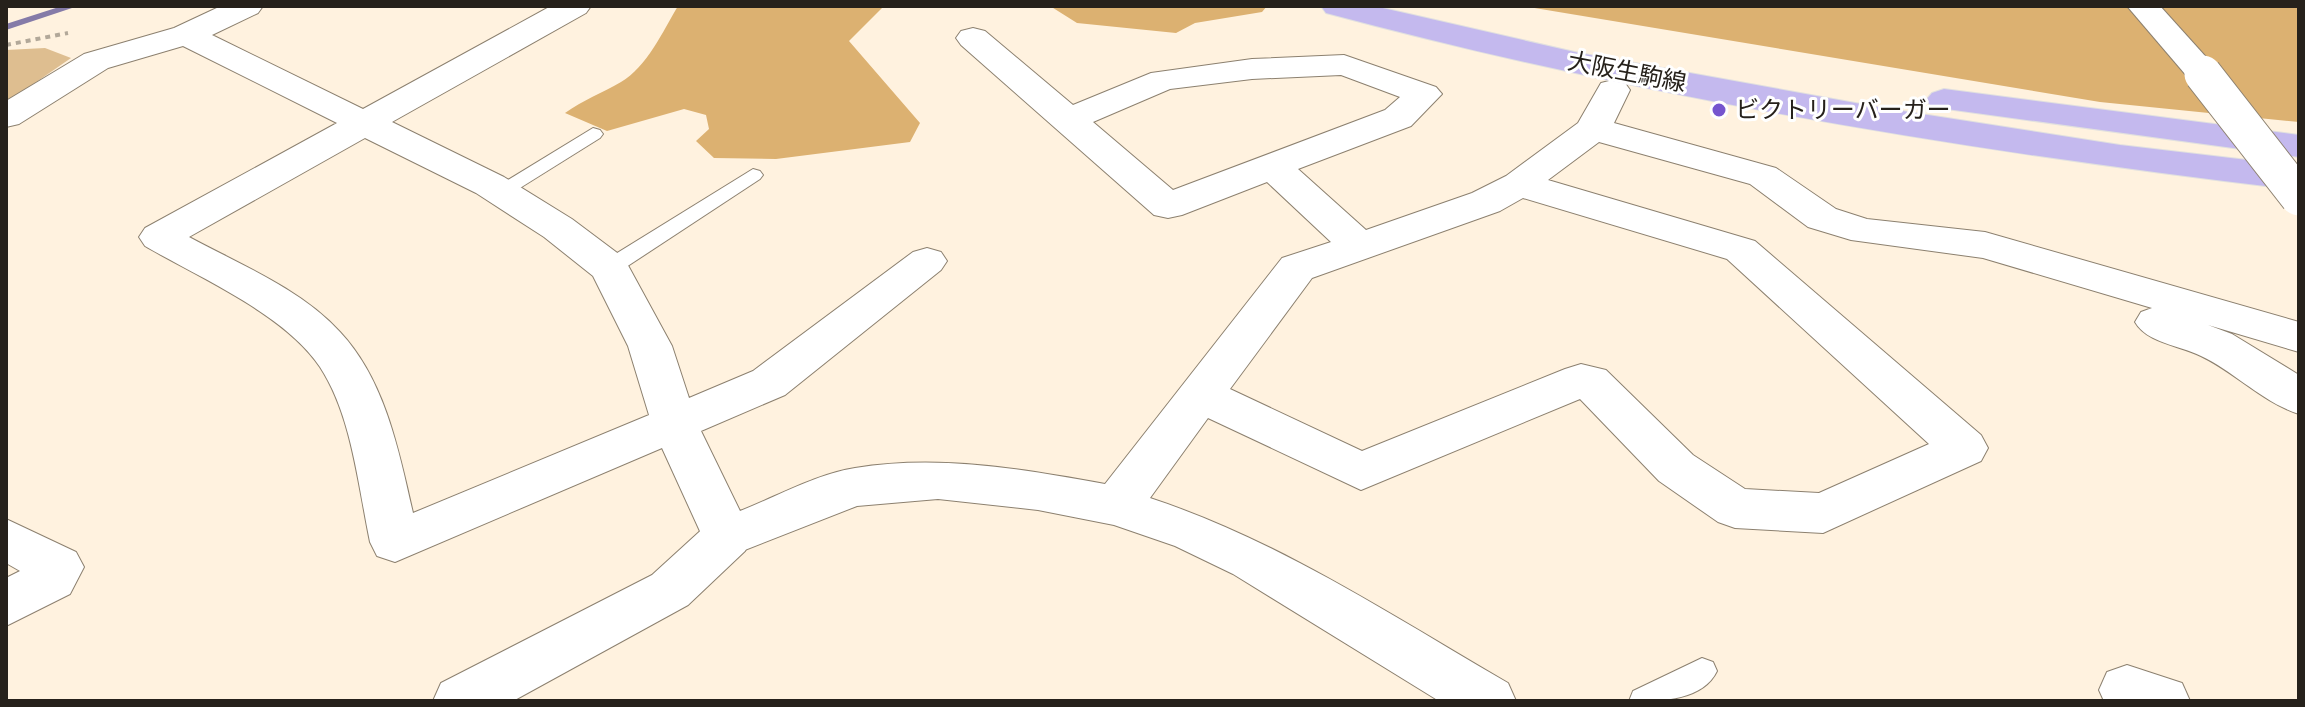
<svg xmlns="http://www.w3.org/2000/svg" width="2305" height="707" font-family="Figtree,'Noto Sans JP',sans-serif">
  <rect width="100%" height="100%" fill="#fff2df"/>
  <polygon fill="#debe90" points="45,48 71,58 6,103 6,50"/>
  <g fill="#dcb171">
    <path d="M 678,6 L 884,6 L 849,41 L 920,123 L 910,142 L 776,159 L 714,158 L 696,141 L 709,129 L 706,115 L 684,109 L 607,131 L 565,113 C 583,100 602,93 621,82 C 647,67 663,31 678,6 Z"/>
    <polygon points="1050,6 1267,6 1262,12 1195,23 1176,33 1077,23"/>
    <polygon points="1523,6 2299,6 2299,122 2100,102"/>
  </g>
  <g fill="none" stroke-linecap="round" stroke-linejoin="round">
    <polygon fill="#857ba8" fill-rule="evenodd" points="62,6 78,6 6,30 6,24"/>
    <defs>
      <g id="lane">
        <polygon points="593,128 600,130 603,134 600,138 507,196 500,197 490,191"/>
        <polygon points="753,169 760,171 763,175 760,179 617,273 601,273 598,268 601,263"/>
        <path d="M 1702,658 L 1713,662 L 1717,671 C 1702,702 1658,701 1629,701 L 1633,691 Z"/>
      </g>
      <g id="street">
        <path d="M 221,6 L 263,6 L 258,13 L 212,35 L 363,109 L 551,6 L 591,6 L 586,13 L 392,122 L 504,177 L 572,219 L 624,258 L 672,346 L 689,398 L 753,371 L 913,252 L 927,248 L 941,252 L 947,261 L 941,270 L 785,395 L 701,431 L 740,511 C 776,497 816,474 855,468 C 938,454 1023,469 1105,484 L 1282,258 L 1331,242 L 1267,182 L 1182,215 L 1168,218 L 1154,215 L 961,45 L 956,38 L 961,31 L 973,28 L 985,31 L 1073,105 L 1151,73 L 1252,59 L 1344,55 L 1436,87 L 1442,94 L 1411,126 L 1298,169 L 1366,230 L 1472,193 L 1506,176 L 1578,123 L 1601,83 L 1613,80 L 1625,83 L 1630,90 L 1614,123 L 1776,168 L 1836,209 L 1867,219 L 1985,232 L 2299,322 L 2299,352 L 2208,325 L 2232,334 L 2299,375 L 2299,414 C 2262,402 2235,372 2201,356 C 2179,345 2147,343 2135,322 L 2141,312 L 2152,308 L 1983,258 L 1851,240 L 1808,227 L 1750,184 L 1599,142 L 1548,180 L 1755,241 L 1981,435 L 1988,448 L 1981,461 L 1823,533 L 1735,528 L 1718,522 L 1659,481 L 1580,399 L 1361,490 L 1208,418 L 1150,498 C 1278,540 1391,615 1508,683 L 1516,701 L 1439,701 L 1233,574 L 1175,546 L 1114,525 L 1038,510 L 938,499 L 857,506 L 727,557 L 709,551 L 662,448 L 395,562 L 377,556 L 370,542 C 358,485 352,416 320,367 C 285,314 198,277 145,246 L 139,237 L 145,228 L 337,123 L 183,46 L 108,68 L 19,124 L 6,127 L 6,101 L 84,54 L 174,28 ZM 1341,75 L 1400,97 L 1385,110 L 1173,190 L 1093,122 L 1170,89 L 1252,79 ZM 365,138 L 476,193 L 544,237 L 593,276 L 628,346 L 649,415 L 413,513 C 399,451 385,380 340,332 C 301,289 239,264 189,237 ZM 1523,198 L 1727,259 L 1929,444 L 1819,493 L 1745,489 L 1693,455 L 1606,370 L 1581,364 L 1565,369 L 1362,451 L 1230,389 L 1312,278 L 1500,211 Z"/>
        <polygon points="2127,6 2160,6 2215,67 2220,74 2215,81 2203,84 2191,81"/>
        <polygon points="6,519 76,552 84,567 70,594 6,626 6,578 20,571 6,563"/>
        <polygon points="2127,665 2182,683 2190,701 2104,701 2099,690 2107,672"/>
      </g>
      <polygon id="secondary" points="727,517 745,523 752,537 745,551 688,605 513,701 433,701 441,683 652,575 709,523"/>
      <g id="primary">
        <path d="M 1321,6 L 1374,6 L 1579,53 L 1883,108 L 2120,145 L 2299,166 L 2299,190 C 1972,152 1644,98 1326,13 Z"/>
        <polygon points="1944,89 2299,135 2299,157 1932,107 1926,100 1932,93"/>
      </g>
    </defs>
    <use href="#lane" stroke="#8c806f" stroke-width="2"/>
    <use href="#street" stroke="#8c806f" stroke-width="2"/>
    <use href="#secondary" stroke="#8c806f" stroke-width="2"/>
    <use href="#primary" stroke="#e1e0df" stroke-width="2"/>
    <polyline stroke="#b2a899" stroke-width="4" stroke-dasharray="5 5" stroke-linecap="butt" points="6,45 68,33"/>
    <use href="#lane" fill="#fff" fill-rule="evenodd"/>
    <use href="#street" fill="#fff" fill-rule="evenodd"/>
    <use href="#secondary" fill="#fff" fill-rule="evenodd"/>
    <use href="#primary" fill="#c4b9ee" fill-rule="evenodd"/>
    <defs>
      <polyline id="street-bridge" points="2203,74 2299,197"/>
    </defs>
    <use href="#street-bridge" stroke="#8c806f" stroke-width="39" stroke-linecap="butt"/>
    <use href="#street-bridge" stroke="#fff" stroke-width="37"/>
  </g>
  <circle fill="#7655ce" stroke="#fff" stroke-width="3" cx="1719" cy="110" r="8"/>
  <g text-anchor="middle" stroke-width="6" stroke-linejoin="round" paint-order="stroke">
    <g font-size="24" fill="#26211b" stroke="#fff">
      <text transform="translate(1627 72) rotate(11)" y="8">大阪生駒線</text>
    </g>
    <g font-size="24" fill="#26211b" stroke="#fff" text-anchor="start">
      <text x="1735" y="118">ビクトリーバーガー</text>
    </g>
  </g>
  <rect width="2305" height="707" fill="none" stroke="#26211b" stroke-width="16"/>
</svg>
